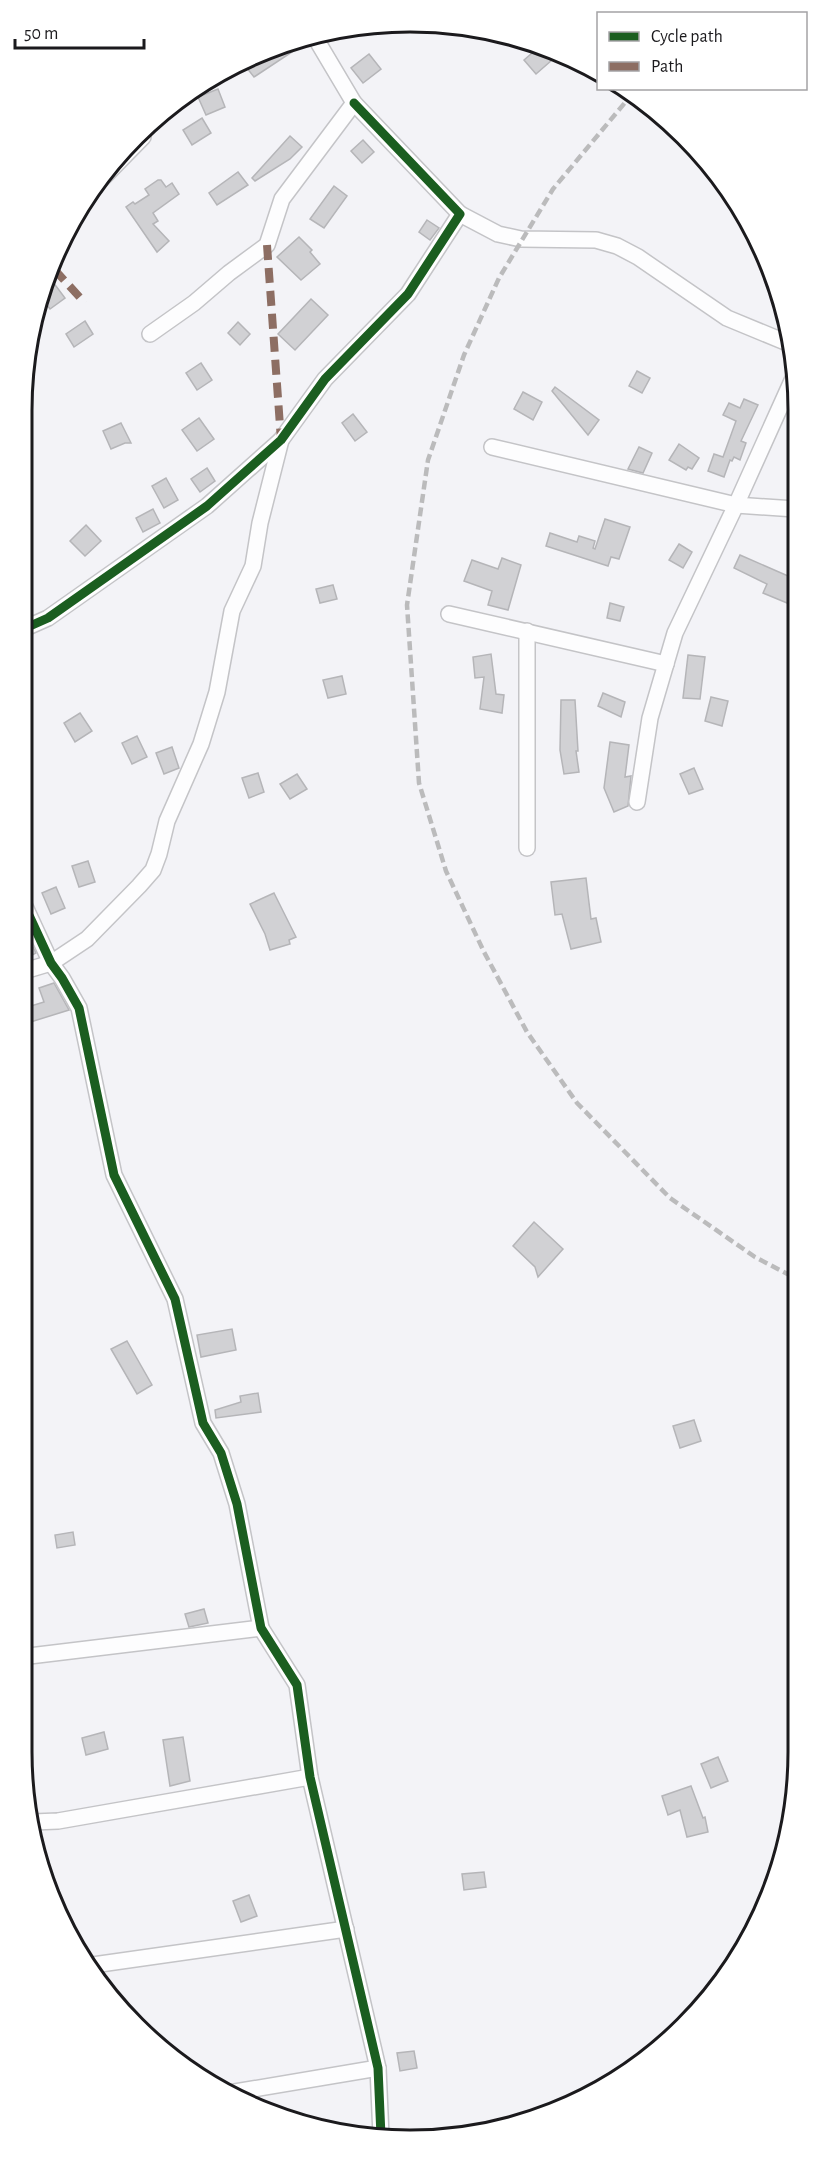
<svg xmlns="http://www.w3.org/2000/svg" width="819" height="2161" font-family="'Alegreya Sans',sans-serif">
  <rect width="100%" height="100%" fill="#f3f3f7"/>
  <g fill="#d1d1d4" stroke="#b5b5b8" stroke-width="1.5">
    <polygon points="539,47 552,60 536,74 524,60"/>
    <polygon points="290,48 292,52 254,77 246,67 258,58"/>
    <polygon points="369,54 381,69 363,83 351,68"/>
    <polygon points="218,89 225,107 206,115 198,97"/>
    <polygon points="202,118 211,133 192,145 183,130"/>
    <polygon points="290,136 302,147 290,159 255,181 252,178"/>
    <polygon points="363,140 374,152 362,163 351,151"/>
    <polygon points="238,172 248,185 217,205 209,193"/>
    <polygon points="158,180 161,180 166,187 172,183 179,194 153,213 158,221 153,224 169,241 157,252 126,207 133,202 135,204 149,195 145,189"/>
    <polygon points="334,186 347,196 324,228 310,219"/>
    <polygon points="427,220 439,228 430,240 419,232"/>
    <polygon points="299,237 312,250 310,252 320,264 301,280 277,257"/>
    <polygon points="50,278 65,298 50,309 40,296"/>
    <polygon points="311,299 328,315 295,350 278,334"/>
    <polygon points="85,321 93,334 74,347 66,334"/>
    <polygon points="238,322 250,334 240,345 228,333"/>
    <polygon points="201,363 212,380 197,390 186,373"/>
    <polygon points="637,371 650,378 642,393 629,386"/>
    <polygon points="555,387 599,420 588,435 552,391"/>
    <polygon points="523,392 542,402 533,420 514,409"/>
    <polygon points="744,399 758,405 741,441 746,443 740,460 734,457 732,461 730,460 724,477 708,471 714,454 723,457 736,421 723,415 729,403 740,408"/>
    <polygon points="353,414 367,432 355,441 342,423"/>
    <polygon points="199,418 214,439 197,451 182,430"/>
    <polygon points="121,423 131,443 125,443 111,449 103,431"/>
    <polygon points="679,444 699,458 692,469 688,467 686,470 669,460"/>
    <polygon points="639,447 652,453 643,473 628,469"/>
    <polygon points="207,468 215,481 200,492 191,479"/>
    <polygon points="166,478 178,500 164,508 152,486"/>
    <polygon points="153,509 160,523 143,532 136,518"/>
    <polygon points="605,519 630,527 619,559 611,557 608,566 546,546 550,533 577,542 579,536 595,541 593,548 595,549"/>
    <polygon points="86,525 101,541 85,556 70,541"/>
    <polygon points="679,544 692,552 683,568 669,560"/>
    <polygon points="740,555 795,579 795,585 787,603 763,593 767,584 734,568"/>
    <polygon points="502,558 521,565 508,610 488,605 492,591 464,581 472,560 498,569"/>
    <polygon points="333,585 337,599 320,603 316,589"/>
    <polygon points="610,603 624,607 620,621 607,618"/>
    <polygon points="491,654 496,694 504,695 502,713 480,709 484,677 475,678 473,657"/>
    <polygon points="688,655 705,657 700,699 683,698"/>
    <polygon points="342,676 346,694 328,698 323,680"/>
    <polygon points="603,693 625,702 621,717 598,706"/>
    <polygon points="711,697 728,701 722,726 705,721"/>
    <polygon points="561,700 575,700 578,751 576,751 579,772 564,774 560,750"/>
    <polygon points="80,713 92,731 75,742 64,723"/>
    <polygon points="137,736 147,757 132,764 122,743"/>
    <polygon points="610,742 629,745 625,777 631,776 628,806 614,812 604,788"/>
    <polygon points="172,747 179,768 164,774 156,753"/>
    <polygon points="694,768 703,789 689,794 680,774"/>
    <polygon points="258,773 264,792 249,798 242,778"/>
    <polygon points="297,774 307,789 290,799 280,784"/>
    <polygon points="88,861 95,882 79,887 72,866"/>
    <polygon points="586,878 591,919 596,918 601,942 571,949 562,914 555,915 551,882"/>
    <polygon points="56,887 65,908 51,914 42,893"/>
    <polygon points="274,893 296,937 289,940 290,944 270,950 265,934 250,904"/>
    <polygon points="21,923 36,953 21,961"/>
    <polygon points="54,983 69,1010 21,1025 21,1009 44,1002 39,988"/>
    <polygon points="534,1222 563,1249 538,1277 535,1267 513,1246"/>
    <polygon points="232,1329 236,1350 201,1357 197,1335"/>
    <polygon points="127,1341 152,1385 137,1394 111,1349"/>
    <polygon points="258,1393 261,1412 216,1418 215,1410 241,1402 240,1396"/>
    <polygon points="694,1420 701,1441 680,1448 673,1426"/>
    <polygon points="73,1532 75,1545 57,1548 55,1535"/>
    <polygon points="204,1609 208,1623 189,1627 185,1614"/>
    <polygon points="104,1732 108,1749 86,1755 82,1738"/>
    <polygon points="183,1737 190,1781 170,1786 163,1740"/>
    <polygon points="718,1757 728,1781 711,1788 701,1764"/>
    <polygon points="691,1786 703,1818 705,1817 708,1832 687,1837 680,1810 668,1815 662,1796"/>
    <polygon points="484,1872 486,1887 464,1890 462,1874"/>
    <polygon points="249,1895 257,1916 241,1922 233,1901"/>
    <polygon points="414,2051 417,2068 400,2071 397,2053"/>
  </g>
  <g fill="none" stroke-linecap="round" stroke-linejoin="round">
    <defs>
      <g id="minor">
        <polyline points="94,187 143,137"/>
        <polyline points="460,214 498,234 521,239 596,240 617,246 638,257 727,318 790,344"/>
        <polyline points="150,334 194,303 229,273 267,245 282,199 354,103 316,39"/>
        <polyline points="492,447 736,505 795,509"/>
        <polyline points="449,614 666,664"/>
        <polyline points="21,630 48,618 207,506 281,440 325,379 408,294 460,214 354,103"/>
        <polyline points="637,802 650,718 675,633 736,505 795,374"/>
        <polyline points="527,848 527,631"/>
        <polyline points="21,898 51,963 62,978 79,1008 114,1175 175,1299 203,1423 221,1453 237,1504 261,1628 297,1685 310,1777 378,2068 381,2136"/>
        <polyline points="21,972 51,963 87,939 139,886 153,870 159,854 167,821 201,744 217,692 232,611 253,566 260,523 281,440"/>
        <polyline points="21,1657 261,1628"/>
        <polyline points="33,1822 58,1821 310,1777"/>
        <polyline points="93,1965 346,1929"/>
        <polyline points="229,2093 378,2068"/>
      </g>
    </defs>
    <use href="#minor" stroke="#c4c4c7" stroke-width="18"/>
    <use href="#minor" stroke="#fdfdfe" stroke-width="15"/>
    <polyline stroke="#bbbbbc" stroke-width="4.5" stroke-dasharray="9 4.5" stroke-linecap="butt" points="633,93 553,189 499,278 464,355 428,460 407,605 419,783 446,871 484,952 527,1032 577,1103 670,1198 755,1257 797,1279"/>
    <g stroke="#8d6e63" stroke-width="8" stroke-dasharray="15 8" stroke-linecap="butt">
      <polyline points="267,245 281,440"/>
      <polyline points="54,269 85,303"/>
    </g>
    <defs>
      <g id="cycleway">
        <polyline points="21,630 48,618 207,506 281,440 325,379 408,294 460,214 354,103"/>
        <polyline points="21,898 51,963 62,978 79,1008 114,1175 175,1299 203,1423 221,1453 237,1504 261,1628 297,1685 310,1777 378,2068 381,2136"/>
      </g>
    </defs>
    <use href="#cycleway" stroke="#fff" stroke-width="13"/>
    <use href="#cycleway" stroke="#1b5e20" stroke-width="9"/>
  </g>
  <path d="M0 0H819V2161H0ZM410 32H410A378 378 0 0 1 788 410V1752A378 378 0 0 1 410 2130H410A378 378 0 0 1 32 1752V410A378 378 0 0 1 410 32Z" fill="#fff" fill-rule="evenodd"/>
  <path fill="none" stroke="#1b1a1d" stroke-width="3" d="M410 32H410A378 378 0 0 1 788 410V1752A378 378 0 0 1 410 2130H410A378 378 0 0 1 32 1752V410A378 378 0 0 1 410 32Z"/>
  <rect x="597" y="12" width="210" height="78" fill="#ffffff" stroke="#a4a3a5" stroke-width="1.5"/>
  <rect x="609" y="32" width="30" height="9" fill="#1b5e20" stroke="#a4a3a5" stroke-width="1.5"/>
  <text x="651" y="42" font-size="18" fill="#1b1a1d">Cycle path</text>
  <rect x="609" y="62" width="30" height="9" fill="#8d6e63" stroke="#a4a3a5" stroke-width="1.5"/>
  <text x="651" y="72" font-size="18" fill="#1b1a1d">Path</text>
  <path d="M15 39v9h129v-9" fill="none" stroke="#1b1a1d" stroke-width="3"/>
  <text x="24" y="39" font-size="18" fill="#1b1a1d" stroke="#ffffff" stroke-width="4.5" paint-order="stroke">50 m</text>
</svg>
